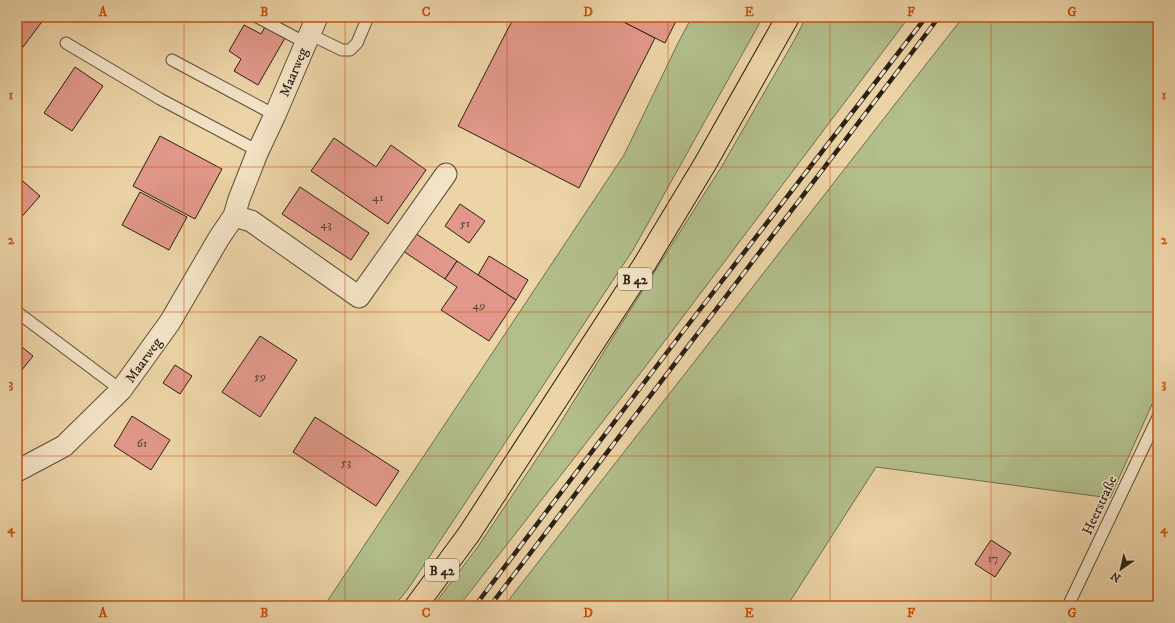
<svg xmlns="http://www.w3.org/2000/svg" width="1175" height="623" font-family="'IM FELL DW Pica',serif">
  <rect width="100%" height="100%" fill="#ecd4a7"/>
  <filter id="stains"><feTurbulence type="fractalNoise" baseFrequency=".005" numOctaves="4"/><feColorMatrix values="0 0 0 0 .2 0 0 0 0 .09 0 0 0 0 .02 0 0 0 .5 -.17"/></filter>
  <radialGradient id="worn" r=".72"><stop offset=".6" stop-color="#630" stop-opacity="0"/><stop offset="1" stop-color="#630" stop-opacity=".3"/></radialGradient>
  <g fill="#b2be8c" stroke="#6e6f51">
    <polygon points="692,17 763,17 633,250 408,589 394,606 324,606 624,155 679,41"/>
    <polygon points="806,17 909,17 642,371 459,606 433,606 477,548 556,430 613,337 722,166 795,39"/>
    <polygon points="963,17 1158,17 1158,391 1110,498 876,467 787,606 504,606"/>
  </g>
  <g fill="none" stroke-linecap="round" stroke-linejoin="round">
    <polyline stroke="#6c7b70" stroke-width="5.5" points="1158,276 1157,279 1158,284"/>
  </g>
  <g fill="#e1988a" stroke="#292016">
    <polygon points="17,17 41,17 44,19 17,55"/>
    <polygon points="514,17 614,17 655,38 579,188 458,126"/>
    <polygon points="614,17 678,17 665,43"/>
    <polygon points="244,25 261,34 265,27 285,38 258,85 234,71 241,59 229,51"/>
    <polygon points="75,67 103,86 72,131 44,113"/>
    <polygon points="160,136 222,169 195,219 133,186"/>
    <polygon points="334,138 376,167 391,145 426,170 388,224 311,171"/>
    <polygon points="17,176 40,196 17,222"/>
    <polygon points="300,187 369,233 351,260 282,214"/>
    <polygon points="140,192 187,217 169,250 122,225"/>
    <polygon points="460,204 485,221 469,243 445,226"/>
    <polygon points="415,233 457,261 445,279 403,251"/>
    <polygon points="489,256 528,280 516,300 478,275"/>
    <polygon points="457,261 516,300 489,341 441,310 457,287 445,279"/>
    <polygon points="260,336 297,360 260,417 222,392"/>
    <polygon points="17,343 33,356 17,376"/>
    <polygon points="175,365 192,376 180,394 163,383"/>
    <polygon points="132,416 170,440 151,470 114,446"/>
    <polygon points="315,417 399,471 376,506 293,452"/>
    <polygon points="991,540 1011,553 995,577 975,564"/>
  </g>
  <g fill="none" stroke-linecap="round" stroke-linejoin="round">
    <defs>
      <g id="service">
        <polyline points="257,17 306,43"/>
        <polyline points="309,34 342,50 350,50 357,43 368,17"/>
        <polyline points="66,43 160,99 258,151"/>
        <polyline points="172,60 275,115"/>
        <polyline points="17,312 121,390"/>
        <polyline points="1068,606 1158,417"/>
      </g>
      <g id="minor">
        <polyline points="234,216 251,221 359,297 446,174"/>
        <polyline points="17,471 64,446 121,390 170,322 219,238 234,216 239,199 258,151 275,115 317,17"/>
      </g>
      <polyline id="primary" points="416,606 469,534 644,265 705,164 788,17"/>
    </defs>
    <use href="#service" stroke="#5a4d3a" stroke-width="13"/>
    <use href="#minor" stroke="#5a4d3a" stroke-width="23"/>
    <use href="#primary" stroke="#292016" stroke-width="24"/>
    <use href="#service" stroke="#f3e3c6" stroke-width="11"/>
    <use href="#minor" stroke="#f3e3c6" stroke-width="21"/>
    <use href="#primary" stroke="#ecd4a7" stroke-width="22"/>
    <defs>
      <g id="rail">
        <polyline points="475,606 681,334 926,17"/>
        <polyline points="490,606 939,17"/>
      </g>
    </defs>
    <use href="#rail" stroke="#292016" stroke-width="4.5"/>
    <use href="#rail" stroke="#f3e3c6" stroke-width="3" stroke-dasharray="9" stroke-linecap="butt"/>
  </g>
  <path fill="none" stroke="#cb500e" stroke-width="1" stroke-opacity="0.55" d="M 184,17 L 184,606M 345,17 L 345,606M 507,17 L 507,606M 668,17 L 668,606M 830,17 L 830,606M 991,17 L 991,606M 17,167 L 1158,167M 17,312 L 1158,312M 17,456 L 1158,456"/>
  <g text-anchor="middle" stroke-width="3" stroke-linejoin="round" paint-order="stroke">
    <g font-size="12" fill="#573e33">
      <text x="378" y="201">41</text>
      <text x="465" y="227">51</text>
      <text x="326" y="228">43</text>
      <text x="479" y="309">49</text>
      <text x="260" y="380">59</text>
      <text x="142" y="447">61</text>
      <text x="346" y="466">53</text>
      <text x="993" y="562">17</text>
    </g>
    <g fill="#f3e3c6" stroke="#665a4b" stroke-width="1">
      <rect x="618" y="268" width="34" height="22" rx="3"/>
      <rect x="425" y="559" width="34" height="22" rx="3"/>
    </g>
    <g font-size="13" font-weight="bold" fill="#292016">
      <text x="635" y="284">B 42</text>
      <text x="442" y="575">B 42</text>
    </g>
    <g font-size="14" fill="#292016" stroke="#f3e3c6">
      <text transform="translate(293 72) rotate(-67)" y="5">Maarweg</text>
      <text transform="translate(143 360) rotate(-54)" y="5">Maarweg</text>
      <text transform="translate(1099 505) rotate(-65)" y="5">Heerstraße</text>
    </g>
  </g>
  <rect width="1175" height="623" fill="none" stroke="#ecd4a7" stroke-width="44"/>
  <g transform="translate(1121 569) rotate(214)" stroke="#f3e3c6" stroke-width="3" paint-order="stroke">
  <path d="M0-3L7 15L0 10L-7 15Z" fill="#292016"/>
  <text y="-6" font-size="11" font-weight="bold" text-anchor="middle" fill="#292016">N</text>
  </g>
  <rect x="22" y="22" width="1131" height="579" fill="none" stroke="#cb500e" stroke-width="1.5"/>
  <g font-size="13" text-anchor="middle" font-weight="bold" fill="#cb500e">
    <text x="103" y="16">A</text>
    <text x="264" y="16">B</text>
    <text x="426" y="16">C</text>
    <text x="588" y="16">D</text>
    <text x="749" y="16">E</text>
    <text x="911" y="16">F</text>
    <text x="1072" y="16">G</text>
    <text x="11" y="99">1</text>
    <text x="1164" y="99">1</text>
    <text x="11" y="244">2</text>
    <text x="1164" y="244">2</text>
    <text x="11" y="388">3</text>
    <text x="1164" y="388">3</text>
    <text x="11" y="533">4</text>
    <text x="1164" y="533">4</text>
    <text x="103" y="617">A</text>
    <text x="264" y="617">B</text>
    <text x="426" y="617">C</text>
    <text x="588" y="617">D</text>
    <text x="749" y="617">E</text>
    <text x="911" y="617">F</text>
    <text x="1072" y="617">G</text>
  </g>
  <rect width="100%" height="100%" filter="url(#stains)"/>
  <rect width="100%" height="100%" fill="url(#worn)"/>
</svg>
